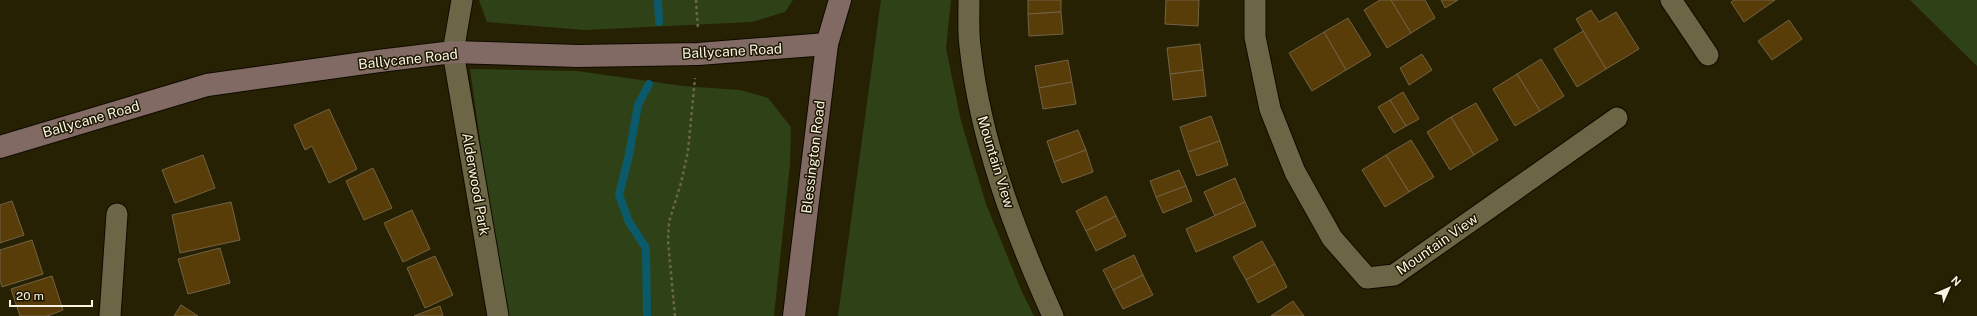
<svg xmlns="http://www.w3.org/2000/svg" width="1977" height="316" font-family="'Public Sans',sans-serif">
  <rect width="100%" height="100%" fill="#272103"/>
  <g fill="#2f4217">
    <polygon points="479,0 793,0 785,12 752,22 585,30 487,22"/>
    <polygon points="881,0 951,0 946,48 961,121 986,204 1022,292 1034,316 838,316"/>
    <polygon points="1910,0 1977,0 1977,66"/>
    <polygon points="470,69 577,71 683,86 740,90 768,98 791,127 790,164 774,316 505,316"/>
  </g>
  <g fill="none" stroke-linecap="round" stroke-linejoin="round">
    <g stroke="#0b5a6c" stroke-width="8">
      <polyline points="658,0 659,22"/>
      <polyline points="647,316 646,248 629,222 619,195 629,155 638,105 649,84"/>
    </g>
  </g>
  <g fill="#583d08" stroke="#736246">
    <polygon points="1028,0 1061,0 1061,12 1028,14"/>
    <polygon points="1166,0 1199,0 1198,26 1165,24"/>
    <polygon points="1380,0 1391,0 1411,33 1387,48 1364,10"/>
    <polygon points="1391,0 1425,0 1435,18 1411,33"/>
    <polygon points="1441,0 1458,0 1445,8"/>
    <polygon points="1734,0 1775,0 1744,22 1731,2"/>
    <polygon points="1591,10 1599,22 1616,12 1639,49 1606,69 1576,19"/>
    <polygon points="1061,12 1063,34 1029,36 1028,14"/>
    <polygon points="1348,18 1371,55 1346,70 1324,32"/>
    <polygon points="1789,20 1802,39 1772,60 1758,41"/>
    <polygon points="1583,31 1606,69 1577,87 1554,49"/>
    <polygon points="1324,32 1346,70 1312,91 1289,53"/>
    <polygon points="1200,44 1203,70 1170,74 1167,48"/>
    <polygon points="1422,54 1432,70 1409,85 1400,68"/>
    <polygon points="1541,59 1564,96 1540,111 1517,74"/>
    <polygon points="1068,60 1072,82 1039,88 1035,66"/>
    <polygon points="1203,70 1206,96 1173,100 1170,74"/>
    <polygon points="1517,74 1540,111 1515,126 1493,89"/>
    <polygon points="1072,82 1076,104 1043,109 1039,88"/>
    <polygon points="1403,92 1419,119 1406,126 1390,100"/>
    <polygon points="1390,100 1406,126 1394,133 1378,107"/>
    <polygon points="1476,103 1498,140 1474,155 1451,117"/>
    <polygon points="329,109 357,169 329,183 312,146 305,150 294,125"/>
    <polygon points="1211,116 1220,141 1188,152 1180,127"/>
    <polygon points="1451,117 1474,155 1450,170 1427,132"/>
    <polygon points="1078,130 1086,150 1054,162 1047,141"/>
    <polygon points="1411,140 1434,177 1409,192 1386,155"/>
    <polygon points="1220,141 1228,165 1197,176 1188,152"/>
    <polygon points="1086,150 1093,172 1062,183 1054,162"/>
    <polygon points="203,155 215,188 175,203 162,170"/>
    <polygon points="1386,155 1409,192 1385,207 1362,170"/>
    <polygon points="373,168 392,208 364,220 346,181"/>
    <polygon points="1179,170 1186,186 1156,197 1150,181"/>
    <polygon points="1235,178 1245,202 1215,216 1204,192"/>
    <polygon points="1186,186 1192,201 1163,213 1156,197"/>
    <polygon points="1106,196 1116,216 1086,231 1076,211"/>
    <polygon points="12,201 24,235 0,243 0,205"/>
    <polygon points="231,202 240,240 180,253 172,215"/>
    <polygon points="1245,202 1256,226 1196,252 1186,229"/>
    <polygon points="412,210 430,249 403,262 384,223"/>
    <polygon points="1116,216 1126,236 1096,251 1086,231"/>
    <polygon points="32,240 43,274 2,287 0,280 0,250"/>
    <polygon points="1262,241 1275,264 1246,280 1233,257"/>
    <polygon points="220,248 230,283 188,294 178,259"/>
    <polygon points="1134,255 1143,275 1113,290 1103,270"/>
    <polygon points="435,256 453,295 425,308 407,268"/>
    <polygon points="1275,264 1287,287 1258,303 1246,280"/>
    <polygon points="1143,275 1153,295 1123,309 1113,290"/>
    <polygon points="52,276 63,310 47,316 20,316 11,289"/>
    <polygon points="1293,301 1304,316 1271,316"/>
    <polygon points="181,305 198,316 174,316"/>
    <polygon points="440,306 443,316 414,316"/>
  </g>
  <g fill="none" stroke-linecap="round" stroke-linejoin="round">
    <defs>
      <g id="minor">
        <polyline points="462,0 453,52 498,316"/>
        <path d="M 969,0 C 969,15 968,31 970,46 C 980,140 1014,230 1053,316"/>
        <polyline points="1255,0 1255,37 1270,109 1295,172 1332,238 1367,278 1394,275 1617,118"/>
        <polyline points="1671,0 1708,55"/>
        <polyline points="110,316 117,214"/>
      </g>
      <g id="secondary">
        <polyline points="0,147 207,85 379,61 453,52 578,56 698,54 827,44"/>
        <polyline points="794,316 827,44 840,0"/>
      </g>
    </defs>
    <use href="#minor" stroke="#100a00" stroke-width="23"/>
    <use href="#secondary" stroke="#100a00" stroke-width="24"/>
    <g stroke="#6b654c" stroke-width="2.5" stroke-dasharray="3 3" stroke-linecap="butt">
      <polyline points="696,0 698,29"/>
      <polyline points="675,316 668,241 669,222 681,183 688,151 695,78"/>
    </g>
    <use href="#minor" stroke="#6c6546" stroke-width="21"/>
    <use href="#secondary" stroke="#806a63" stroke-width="22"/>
  </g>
  <g text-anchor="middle" stroke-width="3" stroke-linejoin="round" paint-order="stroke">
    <g font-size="14" fill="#f8f4e3" stroke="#1e1700">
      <text transform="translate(732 51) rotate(-3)" y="5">Ballycane Road</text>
      <text transform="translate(408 59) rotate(-6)" y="5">Ballycane Road</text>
      <text transform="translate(91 119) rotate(-16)" y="5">Ballycane Road</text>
      <text transform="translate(813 157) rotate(-83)" y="5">Blessington Road</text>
      <text transform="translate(996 162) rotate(73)" y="5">Mountain View</text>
      <text transform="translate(476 184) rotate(80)" y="5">Alderwood Park</text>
      <text transform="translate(1437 244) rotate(-35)" y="5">Mountain View</text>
    </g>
  </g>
  <g transform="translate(1949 288) rotate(45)" stroke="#1e1700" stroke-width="3" paint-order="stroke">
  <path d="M0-3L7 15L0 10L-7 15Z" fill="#f8f4e3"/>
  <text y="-6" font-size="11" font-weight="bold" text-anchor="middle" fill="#f8f4e3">N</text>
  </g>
  <path d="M10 300v6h82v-6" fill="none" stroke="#f8f4e3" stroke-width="2"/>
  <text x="16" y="300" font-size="12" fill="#f8f4e3" stroke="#1e1700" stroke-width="3" paint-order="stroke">20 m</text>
</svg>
